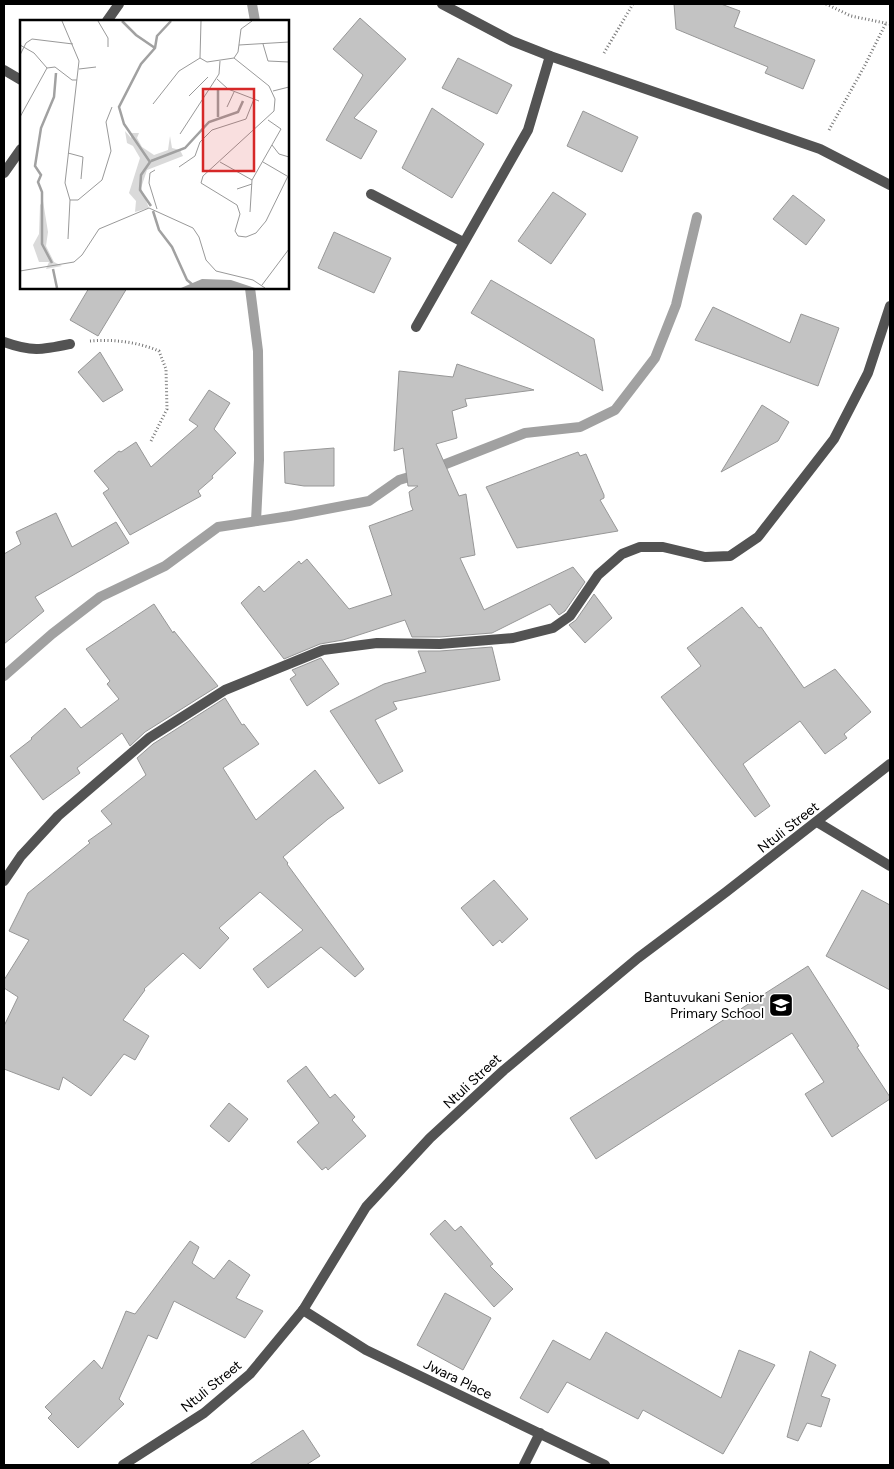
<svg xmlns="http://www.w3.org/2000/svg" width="894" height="1469" font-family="Figtree,sans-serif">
  <rect width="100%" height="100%" fill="#fff"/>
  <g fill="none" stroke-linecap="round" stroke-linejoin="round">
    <g stroke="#a1a1a1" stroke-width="10">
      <polyline points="252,4 255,21"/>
      <polyline points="250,288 258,351 259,460 256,521"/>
      <polyline points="433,469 525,433 580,427 615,410 655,358 676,305 697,217"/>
      <polyline points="4,676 52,634 100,597 165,566 218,527 290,516 369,501 399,480 419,474"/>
    </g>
  </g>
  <g fill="#c3c3c3" stroke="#979797">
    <polygon points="674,4 721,4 740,11 734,27 815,60 803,89 765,73 768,67 676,29"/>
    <polygon points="360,18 406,59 354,118 377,131 361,159 326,140 363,75 333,49"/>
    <polygon points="458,58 512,85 497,114 442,88"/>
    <polygon points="432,108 484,144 452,198 402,168"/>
    <polygon points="583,111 638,137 622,172 567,146"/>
    <polygon points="553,192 586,214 551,264 518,241"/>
    <polygon points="793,195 825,220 806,245 773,219"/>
    <polygon points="334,232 391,258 374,293 318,268"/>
    <polygon points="491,280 594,339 603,391 471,313"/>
    <polygon points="89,288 127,288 98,336 70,320"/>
    <polygon points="713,307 790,343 801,314 839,328 818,386 695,340"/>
    <polygon points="100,352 123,390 103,402 78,372"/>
    <polygon points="457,364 534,390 465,399 467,406 452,411 457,438 436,444 459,496 466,494 475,555 460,558 484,610 573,567 585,582 565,611 559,615 550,604 492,633 440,637 412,637 405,620 343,640 320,644 284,659 241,603 259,586 264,592 299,561 301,564 307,559 349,609 392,595 369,526 413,510 411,505 409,492 418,486 408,486 403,448 394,451 399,371 453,377"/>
    <polygon points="209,390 230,403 214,429 236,453 212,476 213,478 198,491 201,496 130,535 103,493 109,489 94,471 119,451 121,452 136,442 151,467 198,426 189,420"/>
    <polygon points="762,405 789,422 778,441 721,472"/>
    <polygon points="334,448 334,486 304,486 285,483 284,452"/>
    <polygon points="578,452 580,456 586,454 604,495 604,498 600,500 618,531 517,548 486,487"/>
    <polygon points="56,513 72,547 116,522 129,543 35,597 44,611 4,644 4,554 21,544 16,532"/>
    <polygon points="594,594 612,618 585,643 569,625 576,620"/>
    <polygon points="154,604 173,633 174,631 218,686 145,732 130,746 122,733 77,768 80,773 43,800 10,756 32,739 31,738 65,708 81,728 119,699 107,684 110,681 86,649"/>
    <polygon points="742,607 759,628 761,627 804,688 835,669 871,712 844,734 847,738 825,754 800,721 743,764 770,806 755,817 661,697 701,666 687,648"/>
    <polygon points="492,647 500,680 393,702 397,709 375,720 403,771 379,784 330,711 384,684 426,672 418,651 440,651"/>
    <polygon points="321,658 339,684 307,706 290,679 296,675 292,670"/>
    <polygon points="225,698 242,725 244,724 259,744 223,768 256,820 315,770 344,808 328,819 283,857 288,863 287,864 364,969 355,977 321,947 268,988 253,969 303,930 260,892 219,928 229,938 200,969 183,953 144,989 145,990 123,1020 149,1036 135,1060 124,1054 91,1096 63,1077 59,1090 4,1069 4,1026 18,997 4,988 4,980 29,940 9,931 28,893 90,843 88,841 112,824 101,811 146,775 137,758 153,744"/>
    <polygon points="494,880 528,919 502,943 500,940 493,946 461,908"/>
    <polygon points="862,890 890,905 890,990 826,956"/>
    <polygon points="808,966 859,1046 857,1047 890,1097 890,1099 832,1137 805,1094 824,1082 792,1033 596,1159 570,1118"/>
    <polygon points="306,1066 330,1098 335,1094 355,1117 352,1120 366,1136 328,1170 326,1167 322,1170 297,1142 319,1123 287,1081"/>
    <polygon points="229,1103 248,1119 229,1142 210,1126"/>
    <polygon points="445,1220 455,1231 461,1226 493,1264 490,1266 513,1289 494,1307 430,1234"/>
    <polygon points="190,1241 199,1247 192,1263 214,1279 229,1260 250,1275 236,1298 263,1311 245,1338 174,1301 157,1339 148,1335 119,1399 124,1404 78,1448 48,1418 52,1414 45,1407 94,1360 102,1369 126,1311 135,1314"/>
    <polygon points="445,1293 491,1318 463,1370 417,1345"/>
    <polygon points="606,1332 721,1398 739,1350 775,1365 723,1454 643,1410 638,1419 567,1382 548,1413 520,1398 553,1340 590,1360"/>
    <polygon points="810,1351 836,1365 821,1396 830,1399 821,1427 807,1423 798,1441 787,1437"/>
    <polygon points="303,1430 320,1456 306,1465 249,1465"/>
  </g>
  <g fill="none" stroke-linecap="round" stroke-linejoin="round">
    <g stroke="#757575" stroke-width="3" stroke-dasharray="1 2.5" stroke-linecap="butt">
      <polyline points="826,4 851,16 890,24"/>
      <polyline points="604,53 633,4"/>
      <polyline points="829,130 864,67 886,23"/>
      <path d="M 90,341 C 113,339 138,342 159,351 L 166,369 L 167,409 L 150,443"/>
    </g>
    <g stroke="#535353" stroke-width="10">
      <polyline points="371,194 463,242"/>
      <path d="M 4,342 C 32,352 41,350 70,344"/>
      <polyline points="817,822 890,866"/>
    </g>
    <g stroke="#535353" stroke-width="10">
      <polyline points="442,4 512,41 550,56 820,149 890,185"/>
      <polyline points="107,21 119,4"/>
      <polyline points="4,70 21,80"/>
      <polyline points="4,173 21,149"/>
      <polyline points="416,327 528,130 550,56"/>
      <polyline points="4,881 21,856 58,816 149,738 225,690 323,650 377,643 440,644 513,638 553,628 570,616 598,575 622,554 640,547 663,547 705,557 730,556 758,537 834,439 868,373 890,306"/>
      <polyline points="303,1310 366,1350 605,1465"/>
      <polyline points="123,1465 204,1413 250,1374 303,1310 366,1207 430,1138 504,1070 638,958 726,892 890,764"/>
      <polyline points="524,1465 540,1433"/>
    </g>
  </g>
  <defs>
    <symbol id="school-square" viewBox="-11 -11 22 22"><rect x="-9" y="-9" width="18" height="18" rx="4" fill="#000" stroke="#fff"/><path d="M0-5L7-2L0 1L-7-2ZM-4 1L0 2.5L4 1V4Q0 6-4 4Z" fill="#fff"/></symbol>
  </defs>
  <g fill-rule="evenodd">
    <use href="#school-square" x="767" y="991" width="28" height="28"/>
  </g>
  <g text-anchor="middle" stroke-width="4" stroke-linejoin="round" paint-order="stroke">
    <g font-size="14" fill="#000" stroke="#fff">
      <text transform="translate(788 827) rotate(-38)" y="5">Ntuli Street</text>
      <text transform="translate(472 1081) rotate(-43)" y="5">Ntuli Street</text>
      <text transform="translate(458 1379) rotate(26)" y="5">Jwara Place</text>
      <text transform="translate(211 1386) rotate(-39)" y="5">Ntuli Street</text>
    </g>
    <g font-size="14" fill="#000" stroke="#fff" text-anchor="end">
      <text x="764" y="1002">Bantuvukani Senior<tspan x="764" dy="16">Primary School</tspan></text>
    </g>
  </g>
  <g transform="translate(20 20)">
    <rect width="269" height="269" fill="#fff"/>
    <path d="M 105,111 L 111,118 L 112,113 L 119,113 L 117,118 L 122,127 L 134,135 L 148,130 L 150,116 L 152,128 L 160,130 L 163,136 L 127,150 L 121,168 L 129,188 L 115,192 L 116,181 L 109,173 L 120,138 L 113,126 L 107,123 ZM 23,181 L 28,212 L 26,226 L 34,242 L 42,246 L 26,249 L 29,242 L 19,242 L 13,225 L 19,214 L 20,185 Z" fill="#dadada"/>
    <path d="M 182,259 L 211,260 L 235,268 L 161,268 Z" fill="#a1a1a1"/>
    <path fill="none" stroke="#a1a1a1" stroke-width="2.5" d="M 102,1 L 116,15 L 135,28M 198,69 L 198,97M 131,141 L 165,128 L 189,102 L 218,92 L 223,81M 131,186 L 120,170 L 121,155 L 130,142 L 104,104 L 99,87 L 121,44 L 135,28 L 137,16 L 151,1M 133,191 L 139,210 L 152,227 L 167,260 L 173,265M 32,243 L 22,224 L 22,172 L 18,162 L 21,155 L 15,146 L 21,108 L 34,77 L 36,53M 33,249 L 37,268"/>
    <path fill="none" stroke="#999" stroke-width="1" d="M 42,1 L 59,41 L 45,163 L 50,180 L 58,180 L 82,160 L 91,131 L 86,102 L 92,87M 78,1 L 88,18 L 88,27M 243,24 L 248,41 L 269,42M 0,25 L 14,33 L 27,48M 219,25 L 269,22M 0,35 L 6,23 L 12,19 L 53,24M 180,38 L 187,42 L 214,38 L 218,32 L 221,9 L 232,1M 180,38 L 181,1M 214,38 L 249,66 L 255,79 L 254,91 L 183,156 L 181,163 L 217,185 L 220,194 L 215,211 L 218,216 L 226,217 L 236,213 L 246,201 L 269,154M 59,49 L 76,47M 197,59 L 208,69 L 239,81M 253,71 L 269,67M 169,76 L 188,57M 133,84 L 159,51 L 180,38M 207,87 L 214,72M 0,97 L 27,48 L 35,47 L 52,60 L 57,60M 160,114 L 199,54 L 200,41M 252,125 L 259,134 L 269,137M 48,133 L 63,137 L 61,159M 200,142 L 232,160 L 230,192M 243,142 L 267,156M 159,147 L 175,136 L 180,122 L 192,110 L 226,99 L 234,79M 135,150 L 130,153 L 129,163 L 137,189M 232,160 L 261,109 L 248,100M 217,169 L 232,164M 48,219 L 50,180M 0,251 L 54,242 L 62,235 L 79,209 L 129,188 L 173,208 L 179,217 L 186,240 L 196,251 L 233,260 L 245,268M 242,265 L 269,229"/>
    <path fill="#d62828" fill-opacity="0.15" stroke="#d62828" stroke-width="2.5" d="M 183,69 L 234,69 L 234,151 L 183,151 Z"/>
    <rect width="269" height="269" fill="none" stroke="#000" stroke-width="2.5"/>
  </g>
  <rect width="894" height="1469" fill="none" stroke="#000000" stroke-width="10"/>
</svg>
